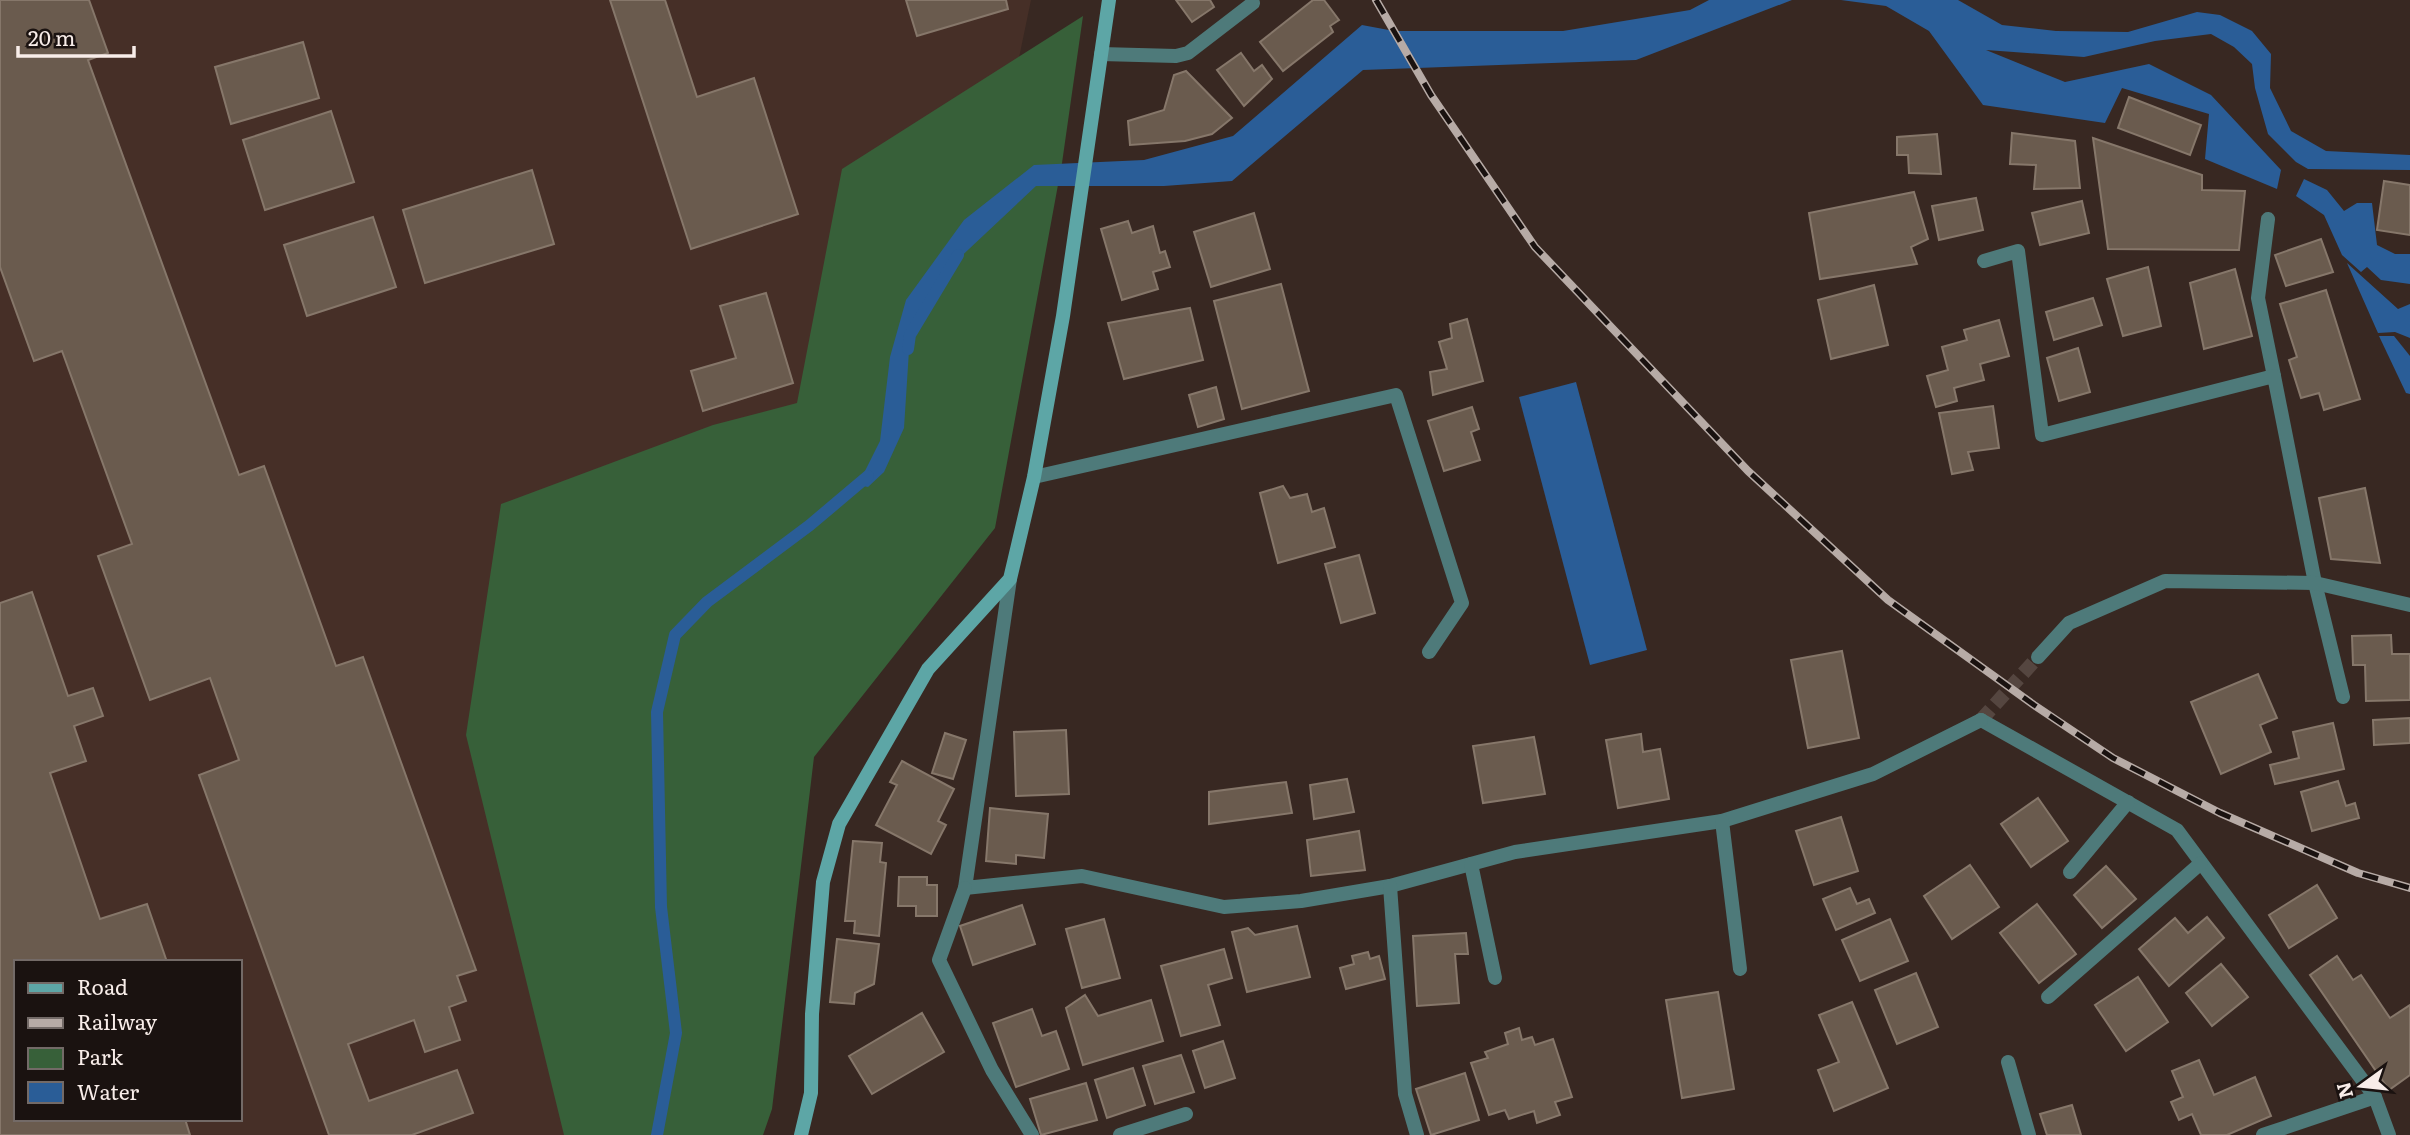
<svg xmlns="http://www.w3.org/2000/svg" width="2410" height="1135" font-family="Literata,serif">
  <rect width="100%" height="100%" fill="#382822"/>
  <path fill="#462f27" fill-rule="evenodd" d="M 0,0 L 1031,0 L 988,207 L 564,1135 L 0,1135 ZM 16,962 L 240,962 L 240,1119 L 16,1119 Z"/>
  <polygon fill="#376039" points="1083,16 1062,163 995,528 814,757 772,1109 763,1135 564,1135 466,735 501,504 713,425 797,403 842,169"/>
  <g fill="#2a5d97">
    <polygon points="1709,0 1792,0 1636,60 1363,70 1232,181 1164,186 1036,186 952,265 910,335 904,428 884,472 868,487 858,485 880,441 890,357 906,300 964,220 1034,165 1144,160 1233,136 1362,25 1394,31 1563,31 1690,10"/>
    <polygon points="1841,0 1958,0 2002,25 2056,31 2128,32 2197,12 2220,15 2252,31 2271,54 2270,88 2291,131 2326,151 2410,155 2410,170 2308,169 2296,162 2268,134 2255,88 2252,64 2234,47 2211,34 2155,41 2084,57 1986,50 2065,82 2149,64 2211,95 2281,170 2277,189 2205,159 2209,114 2122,88 2105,123 1983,105 1929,31 1886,6"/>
    <polygon points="2304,179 2327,190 2344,211 2357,203 2372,203 2377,245 2395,254 2410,254 2410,284 2381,280 2367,267 2361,272 2342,255 2324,215 2296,196"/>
    <polygon points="2347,263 2398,309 2410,304 2410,338 2395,332 2378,333"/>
    <polygon points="2379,336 2394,336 2410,356 2410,394 2406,393"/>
    <polygon points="1576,382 1647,650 1590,665 1519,397"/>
  </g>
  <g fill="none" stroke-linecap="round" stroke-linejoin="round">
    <g stroke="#2a5d97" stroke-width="12">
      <polyline points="908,349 910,335 958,255"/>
      <polyline points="657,1135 676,1033 661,907 657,712 675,635 707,602 810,525 868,476"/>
    </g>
  </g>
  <g fill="#6a5b4e" stroke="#86776a" stroke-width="2">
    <polygon points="0,0 89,0 108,53 88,60 239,475 264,466 336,666 363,657 476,970 457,976 466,1001 449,1007 460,1040 425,1052 414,1020 348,1044 369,1101 457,1070 473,1113 412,1135 329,1135 199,775 239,760 210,678 150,700 98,556 132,544 62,351 34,361 0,267"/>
    <polygon points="610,0 665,0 697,97 754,78 798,214 691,249"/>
    <polygon points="906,0 1006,0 1008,9 917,36"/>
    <polygon points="1176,0 1210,0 1214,7 1192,22"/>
    <polygon points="1313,0 1324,0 1339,20 1330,26 1333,32 1283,71 1260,42"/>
    <polygon points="303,42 319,98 231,124 215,67"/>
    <polygon points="1241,53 1254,71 1262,65 1272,79 1244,106 1217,70"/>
    <polygon points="1186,71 1232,118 1212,134 1185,141 1130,145 1128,121 1164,110 1174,75"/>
    <polygon points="2129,97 2201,125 2190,155 2118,128"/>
    <polygon points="331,111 354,182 265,210 243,140"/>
    <polygon points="2012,133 2075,141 2080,188 2034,189 2036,165 2010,164"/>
    <polygon points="1937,134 1941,174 1909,173 1908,155 1897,155 1897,137"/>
    <polygon points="2093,138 2202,175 2202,190 2245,191 2239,250 2108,249"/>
    <polygon points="532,170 554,244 425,283 403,210"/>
    <polygon points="2384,181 2410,185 2410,235 2377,230"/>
    <polygon points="1914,192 1928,239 1911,247 1917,264 1820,279 1809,213"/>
    <polygon points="1976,198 1983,230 1939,240 1932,206"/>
    <polygon points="2082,201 2089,233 2040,245 2032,213"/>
    <polygon points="1254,213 1270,269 1211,287 1194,232"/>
    <polygon points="373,217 396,287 307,316 284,245"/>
    <polygon points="1128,221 1132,233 1153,226 1160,253 1165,251 1170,267 1153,272 1158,289 1122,300 1101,229"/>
    <polygon points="2321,239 2333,272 2286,286 2275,255"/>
    <polygon points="2148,267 2161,326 2123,336 2107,279"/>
    <polygon points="2235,269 2252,336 2204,349 2190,283"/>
    <polygon points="1281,284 1309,391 1242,409 1214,301"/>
    <polygon points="1874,285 1888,345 1831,359 1818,300"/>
    <polygon points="2326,290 2360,399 2324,410 2319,393 2301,398 2289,360 2297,357 2280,304"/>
    <polygon points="766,293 793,383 703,411 691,371 736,358 720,306"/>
    <polygon points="2093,298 2102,325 2054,340 2046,312"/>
    <polygon points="1190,308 1203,360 1124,379 1108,323"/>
    <polygon points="1467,319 1483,381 1433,395 1430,372 1447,369 1439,342 1452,338 1450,324"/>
    <polygon points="1999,320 2009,356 1980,364 1984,380 1954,388 1957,401 1936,407 1927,376 1948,370 1942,347 1967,340 1964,330"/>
    <polygon points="2078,348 2090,392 2059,401 2047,358"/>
    <polygon points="1216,387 1224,419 1198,427 1189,395"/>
    <polygon points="1993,406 1999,448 1968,452 1973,470 1952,474 1939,413"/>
    <polygon points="1472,407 1479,429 1471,432 1480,460 1444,471 1428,421"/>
    <polygon points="1283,486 1290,498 1307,494 1312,512 1324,508 1335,547 1278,563 1260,493"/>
    <polygon points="2365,488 2380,563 2331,559 2319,498"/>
    <polygon points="1359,555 1375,613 1341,623 1325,564"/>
    <polygon points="32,592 68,696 93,688 103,716 74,726 86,761 50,773 100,919 147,904 167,962 16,962 16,1119 185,1119 190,1135 0,1135 0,603"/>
    <polygon points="2391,635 2392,654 2410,654 2410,700 2366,701 2365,665 2353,665 2352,636"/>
    <polygon points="1842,651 1859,738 1808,748 1791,660"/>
    <polygon points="2258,674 2277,718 2260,725 2271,752 2221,774 2191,702"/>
    <polygon points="2410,718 2410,743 2374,745 2373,720"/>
    <polygon points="2333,723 2344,769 2275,784 2270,765 2299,758 2293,732"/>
    <polygon points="1066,730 1069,794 1016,796 1014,732"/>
    <polygon points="945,733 966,740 953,779 932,773"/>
    <polygon points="1641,734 1643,752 1660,749 1669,799 1618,808 1606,740"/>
    <polygon points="1534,737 1545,794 1483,803 1473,746"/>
    <polygon points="902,761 954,789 938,821 946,825 931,854 876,825 897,785 890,782"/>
    <polygon points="1347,779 1354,812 1314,819 1310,785"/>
    <polygon points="2338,781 2346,806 2355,803 2359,818 2312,831 2301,792"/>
    <polygon points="1286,782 1292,813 1209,824 1209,792"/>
    <polygon points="2038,798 2068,841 2031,867 2001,824"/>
    <polygon points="990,808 1048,814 1044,858 1016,855 1016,864 986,861"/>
    <polygon points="1841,817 1858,871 1814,885 1796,831"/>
    <polygon points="1359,831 1365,870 1311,876 1307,840"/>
    <polygon points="853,841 882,843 880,862 886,863 879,936 854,933 855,921 845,921"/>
    <polygon points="1970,865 1999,907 1952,939 1924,896"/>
    <polygon points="2106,866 2136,899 2102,928 2074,895"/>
    <polygon points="899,877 927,877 927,885 937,885 937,916 916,916 916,906 898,906"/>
    <polygon points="2317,885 2337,918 2289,948 2269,915"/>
    <polygon points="1850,888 1857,904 1869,899 1875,913 1836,930 1823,899"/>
    <polygon points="2037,904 2076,954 2039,983 2000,933"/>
    <polygon points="1022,905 1035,944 973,965 960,926"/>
    <polygon points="2207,917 2224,938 2169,986 2139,949 2175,918 2188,933"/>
    <polygon points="1104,919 1120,978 1082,988 1066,929"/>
    <polygon points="1890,919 1908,961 1860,981 1842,940"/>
    <polygon points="1297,926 1310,977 1247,992 1232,932 1248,928 1255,935"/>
    <polygon points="1466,933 1468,954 1455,954 1459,1003 1417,1006 1413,936"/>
    <polygon points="837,939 879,944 874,984 855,993 854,1004 830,1002"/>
    <polygon points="1224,949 1232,978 1208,985 1220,1025 1181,1036 1161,966"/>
    <polygon points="1368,952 1370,959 1379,956 1385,979 1346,989 1340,968 1354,964 1352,956"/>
    <polygon points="2337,956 2353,980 2361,975 2390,1018 2410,1005 2410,1075 2389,1090 2310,975"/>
    <polygon points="2221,964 2248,997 2212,1026 2186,993"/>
    <polygon points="1916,973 1938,1027 1897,1044 1875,990"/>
    <polygon points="2138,977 2168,1022 2126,1051 2095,1005"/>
    <polygon points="1718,992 1734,1089 1682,1098 1666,1000"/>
    <polygon points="1085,995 1098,1016 1151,1000 1163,1041 1083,1065 1066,1008"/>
    <polygon points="1852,1002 1888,1088 1834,1111 1818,1070 1839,1062 1819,1015"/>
    <polygon points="1032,1009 1042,1036 1056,1031 1069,1069 1016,1087 993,1023"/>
    <polygon points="922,1013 944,1052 872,1094 849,1056"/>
    <polygon points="1519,1028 1522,1040 1532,1037 1535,1045 1553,1039 1572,1097 1555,1102 1560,1115 1537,1123 1534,1111 1509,1119 1505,1110 1489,1115 1471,1063 1488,1058 1485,1052 1508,1044 1505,1033"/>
    <polygon points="1223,1041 1235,1078 1205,1088 1193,1051"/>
    <polygon points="1181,1055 1194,1092 1155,1104 1143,1066"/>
    <polygon points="2199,1060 2214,1095 2255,1077 2271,1116 2227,1135 2201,1135 2192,1114 2179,1120 2171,1102 2183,1097 2172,1071"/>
    <polygon points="1133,1068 1145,1105 1107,1118 1095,1080"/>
    <polygon points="1465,1073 1479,1120 1431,1135 1416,1089"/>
    <polygon points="1086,1083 1097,1120 1041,1135 1030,1099"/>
    <polygon points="2072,1105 2081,1135 2047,1135 2040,1114"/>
  </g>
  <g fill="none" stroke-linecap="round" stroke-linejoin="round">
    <polyline stroke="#554640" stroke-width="14" stroke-dasharray="14 7" stroke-linecap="butt" points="1981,720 2038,657"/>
    <polyline stroke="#4e7a7a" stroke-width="14" points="1981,720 2177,830 2375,1097 2389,1135"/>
    <g stroke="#4e7a7a" stroke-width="14">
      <polyline points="1101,54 1176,56 1188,53 1253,3"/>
      <polyline points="2268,219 2258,298 2274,376"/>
      <polyline points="1984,261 2018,251 2042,435 2274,376 2315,583 2343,697"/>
      <polyline points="1034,477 1396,395 1462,603 1429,652"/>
      <polyline points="1010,579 965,888 1082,876 1224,907 1301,901 1390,886 1515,852 1722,821 1873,774 1981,720"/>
      <polyline points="2038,657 2069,623 2165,581 2315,583 2410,605"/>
      <polyline points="1722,821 1740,969"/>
      <polyline points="1471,864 1495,978"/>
      <polyline points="2070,872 2128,802"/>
      <polyline points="1390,886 1405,1094 1417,1135"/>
      <polyline points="965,888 939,960 992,1070 1032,1135"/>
      <polyline points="2048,997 2201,863"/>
      <polyline points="2008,1062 2029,1135"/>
      <polyline points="1120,1135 1186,1114"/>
      <polyline points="2263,1135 2375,1097"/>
    </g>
    <polyline stroke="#5da6a6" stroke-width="14" points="801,1135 811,1093 812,1014 823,882 839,824 928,669 1010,579 1034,477 1063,316 1109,0"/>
    <defs>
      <polyline id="rail" points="1376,0 1431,95 1535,247 1748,471 1888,600 2034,705 2113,758 2220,813 2358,873 2410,888"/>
    </defs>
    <use href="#rail" stroke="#b7aba6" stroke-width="8"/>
    <use href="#rail" stroke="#1a1210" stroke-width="5" stroke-dasharray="16" stroke-linecap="butt"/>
  </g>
  <rect x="14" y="960" width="228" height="161" fill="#1a1210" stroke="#736a67" stroke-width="2"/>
  <rect x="28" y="983" width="35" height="10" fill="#5da6a6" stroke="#736a67" stroke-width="2"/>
  <text x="77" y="995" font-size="21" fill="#f8ede9">Road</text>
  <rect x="28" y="1018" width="35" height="10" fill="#b7aba6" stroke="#736a67" stroke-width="2"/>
  <text x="77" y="1030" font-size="21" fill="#f8ede9">Railway</text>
  <rect x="28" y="1048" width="35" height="21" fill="#376039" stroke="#736a67" stroke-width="2"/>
  <text x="77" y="1065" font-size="21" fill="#f8ede9">Park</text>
  <rect x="28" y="1082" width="35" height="21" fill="#2a5d97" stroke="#736a67" stroke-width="2"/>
  <text x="77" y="1100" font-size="21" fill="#f8ede9">Water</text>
  <g transform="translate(2361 1086) rotate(255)" stroke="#1a1210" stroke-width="5" paint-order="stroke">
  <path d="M0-5L12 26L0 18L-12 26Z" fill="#f8ede9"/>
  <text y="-10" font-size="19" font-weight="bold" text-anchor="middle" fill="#f8ede9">N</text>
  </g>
  <path d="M18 46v10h116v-10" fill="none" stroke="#f8ede9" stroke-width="3.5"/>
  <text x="28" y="46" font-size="21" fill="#f8ede9" stroke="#1a1210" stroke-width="5" paint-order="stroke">20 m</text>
</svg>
